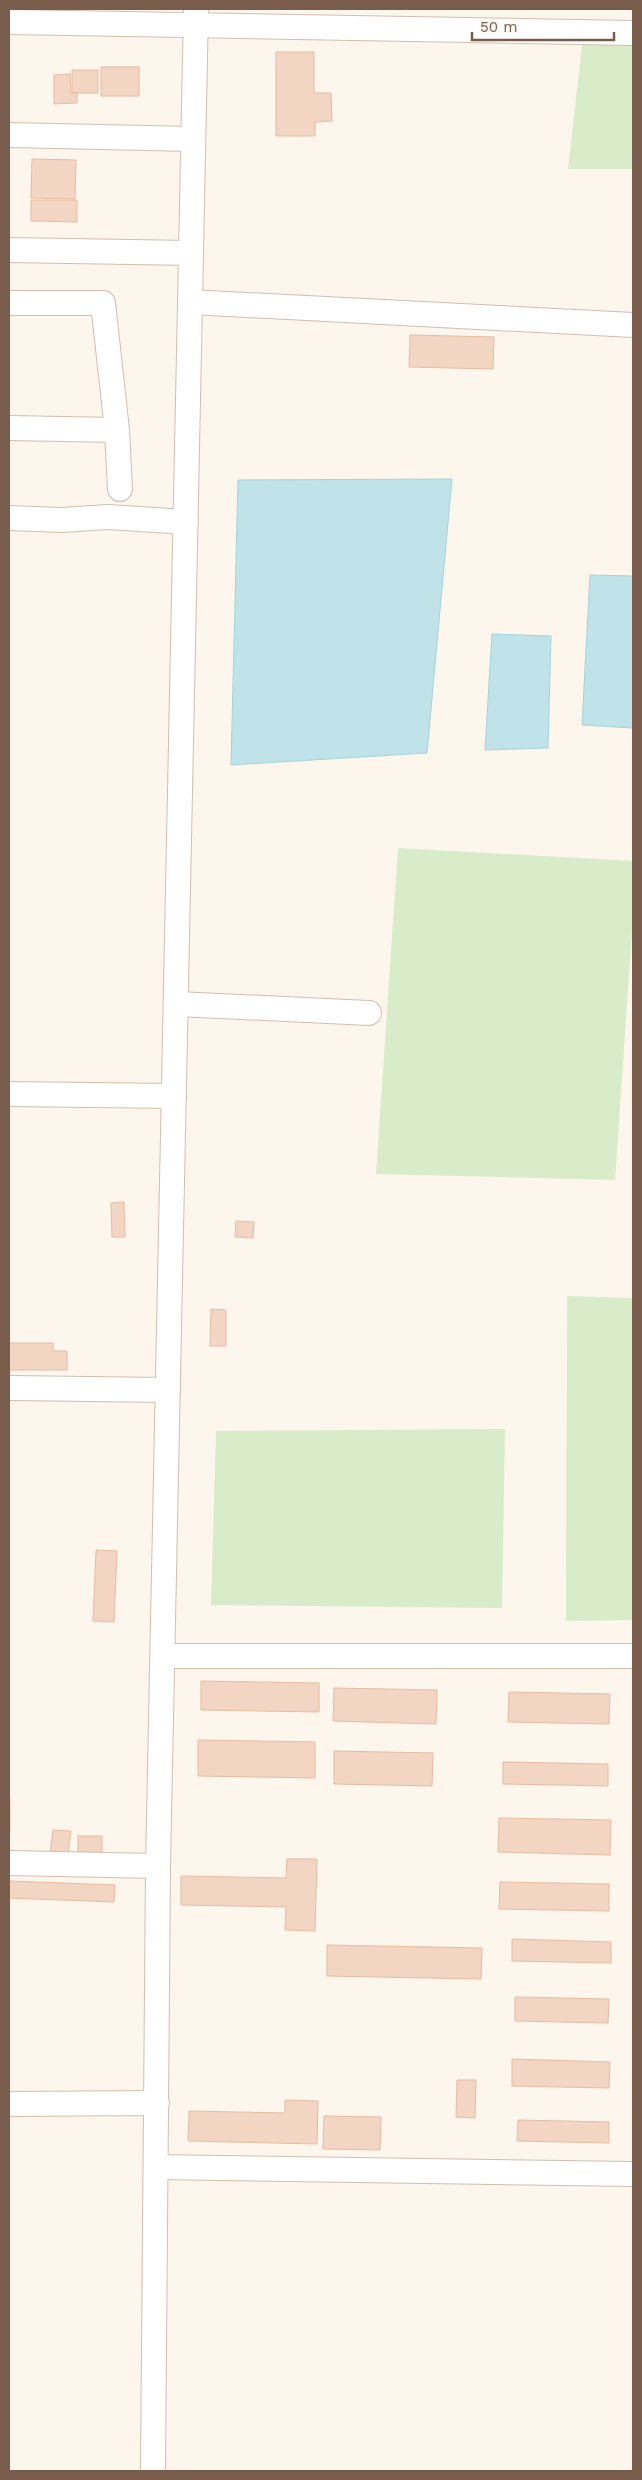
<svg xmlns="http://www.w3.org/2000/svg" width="642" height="2480" font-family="'Work Sans',sans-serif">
  <rect width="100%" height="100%" fill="#fdf6ec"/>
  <g fill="#d8ecc9">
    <polygon points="583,37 633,40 633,169 568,169"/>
    <polygon points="398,848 633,861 633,917 615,1180 376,1174"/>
    <polygon points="567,1296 633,1298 633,1620 566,1621"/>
    <polygon points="505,1429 502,1608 211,1605 216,1431"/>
  </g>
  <g fill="#bfe3e8" stroke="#a5d3da">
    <polygon points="452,479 427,753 231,765 238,480"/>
    <polygon points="590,575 633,576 633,728 582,725"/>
    <polygon points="492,634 551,636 548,748 485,750"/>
  </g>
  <g fill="#f3d5c3" stroke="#e6bba3">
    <polygon points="276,52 314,52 314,93 331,93 332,121 315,122 315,136 276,136"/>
    <rect x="101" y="67" width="38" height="29"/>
    <rect x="72" y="70" width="26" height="23"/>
    <polygon points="70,74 71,93 77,93 77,103 54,104 54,75"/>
    <polygon points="32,159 76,160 75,199 31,198"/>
    <polygon points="31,200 77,200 77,222 31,221"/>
    <polygon points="410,335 494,337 493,369 409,367"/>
    <polygon points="124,1202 125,1237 112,1237 111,1203"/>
    <polygon points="236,1221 254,1222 253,1238 235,1237"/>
    <polygon points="211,1309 226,1310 226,1346 210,1346"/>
    <polygon points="9,1343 53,1343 53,1351 67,1351 67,1370 9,1370"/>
    <polygon points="96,1550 117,1551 114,1622 93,1621"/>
    <polygon points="201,1681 319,1683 319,1712 201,1710"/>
    <polygon points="334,1688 437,1690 436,1724 333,1721"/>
    <polygon points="509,1692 610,1694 609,1724 508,1722"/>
    <polygon points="198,1740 315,1742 315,1778 198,1776"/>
    <polygon points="334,1751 433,1753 432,1786 334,1784"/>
    <polygon points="503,1762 608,1764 608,1786 503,1784"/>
    <rect x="9" y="1799" width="1" height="33"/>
    <polygon points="499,1818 611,1820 610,1855 498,1852"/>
    <polygon points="53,1830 71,1831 68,1855 50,1853"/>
    <rect x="78" y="1836" width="24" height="18"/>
    <polygon points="287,1859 317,1859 315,1931 285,1930 286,1907 181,1905 181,1876 286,1878"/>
    <polygon points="9,1881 115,1885 114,1902 9,1898"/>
    <polygon points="500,1882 609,1884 609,1911 499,1909"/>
    <polygon points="512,1939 611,1942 611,1963 512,1961"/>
    <polygon points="327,1945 482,1948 481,1979 327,1976"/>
    <polygon points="515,1997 609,1999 608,2023 515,2021"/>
    <polygon points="512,2059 610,2062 609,2088 512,2086"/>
    <polygon points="457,2080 476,2080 475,2118 456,2117"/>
    <polygon points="285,2100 318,2101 317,2144 188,2141 189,2111 285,2113"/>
    <polygon points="324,2116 381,2117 380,2150 323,2149"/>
    <polygon points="518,2120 609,2122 609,2143 517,2141"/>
  </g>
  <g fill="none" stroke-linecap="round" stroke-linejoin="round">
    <defs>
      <g id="minor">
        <polyline points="9,22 633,33"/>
        <polyline points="9,135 193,139"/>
        <polyline points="9,250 191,253"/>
        <polyline points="190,302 633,325"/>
        <polyline points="9,303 103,303 117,430"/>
        <polyline points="9,428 117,430 120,489"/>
        <polyline points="9,518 62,520 108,517 186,522"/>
        <polyline points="177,1004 369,1013"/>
        <polyline points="9,1094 174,1096"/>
        <polyline points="9,1388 168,1390"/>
        <polyline points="164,1656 633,1656"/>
        <polyline points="9,1863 158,1866"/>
        <polyline points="9,2104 157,2103"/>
        <polyline points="157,2167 633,2174"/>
        <polyline points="153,2471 158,1866 196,9"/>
      </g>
    </defs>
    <use href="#minor" stroke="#d1beb0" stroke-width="26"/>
    <use href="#minor" stroke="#fff" stroke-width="24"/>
  </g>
  <rect width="642" height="2480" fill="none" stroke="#7a5c4d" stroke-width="20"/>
  <path d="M472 32v8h142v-8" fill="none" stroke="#7a5c4d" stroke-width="2.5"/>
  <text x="480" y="32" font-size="15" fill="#7a5c4d" stroke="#fffaf3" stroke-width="4" paint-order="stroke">50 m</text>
</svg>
